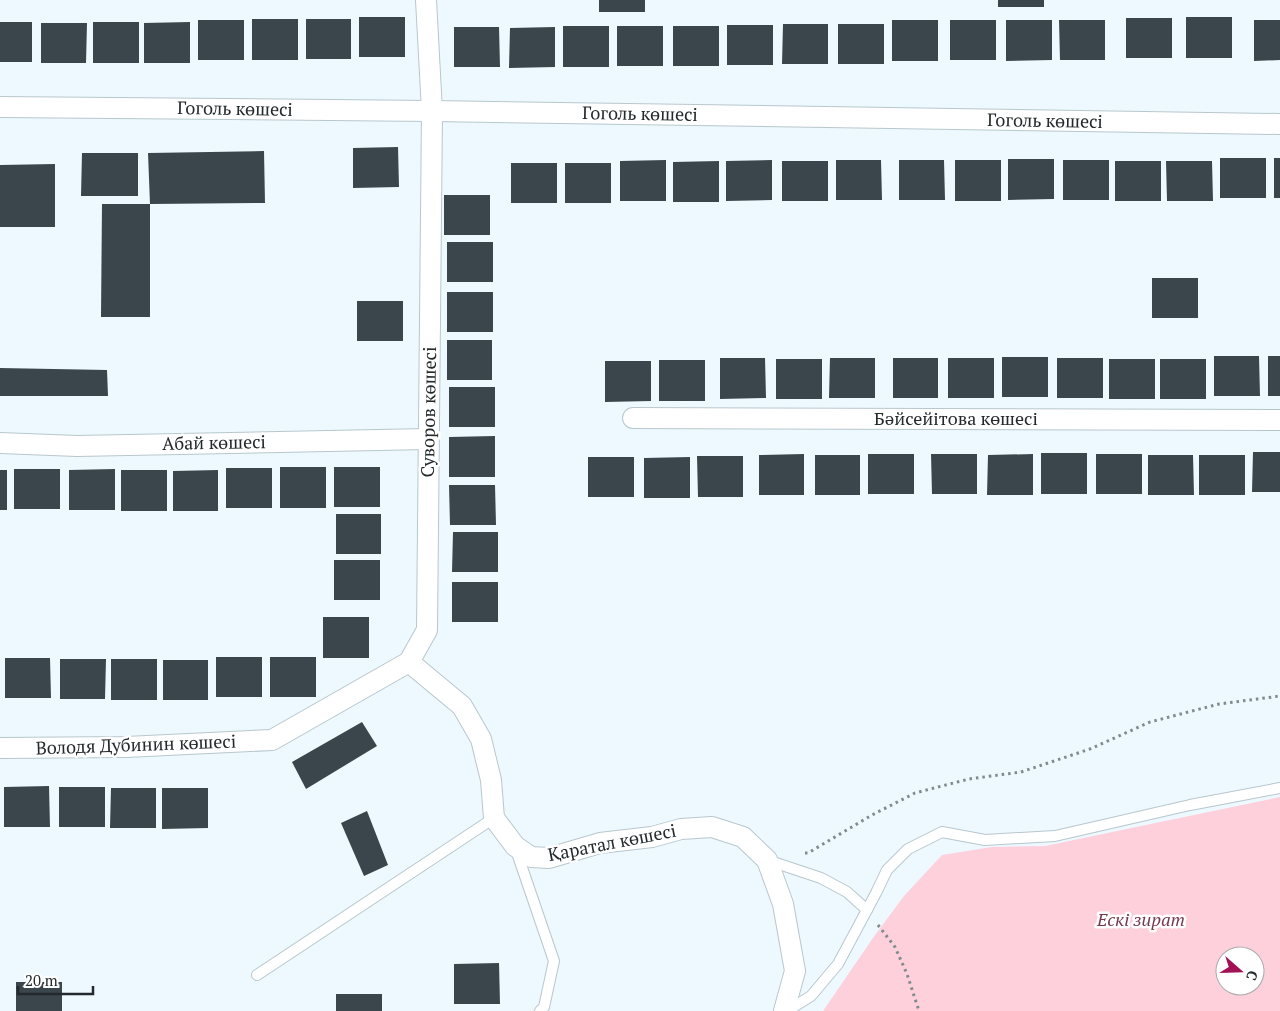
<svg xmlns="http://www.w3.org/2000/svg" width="1280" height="1011" font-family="'PT Serif',serif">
  <rect width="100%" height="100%" fill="#edf9ff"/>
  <path fill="#fdd0dc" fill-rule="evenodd" d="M 1280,797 L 1280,1011 L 823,1011 L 875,935 L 904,896 L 942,855 L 992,847 L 1045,846 ZM 1225,956 L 1255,956 L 1255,986 L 1225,986 Z"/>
  <g fill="#3a464c">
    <rect x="599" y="0" width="46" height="12"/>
    <rect x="998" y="0" width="46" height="7"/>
    <rect x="359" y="17" width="46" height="40"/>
    <rect x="1186" y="17" width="46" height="41"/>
    <rect x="1126" y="18" width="46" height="40"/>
    <rect x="252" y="19" width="46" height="41"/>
    <rect x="306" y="19" width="45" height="40"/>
    <rect x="198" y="20" width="46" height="40"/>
    <rect x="892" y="20" width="46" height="41"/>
    <rect x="950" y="20" width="46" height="40"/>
    <polygon points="1006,20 1052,20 1052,60 1006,61"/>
    <polygon points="1059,20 1105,20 1105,60 1060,60"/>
    <polygon points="1254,20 1280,20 1280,60 1254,61"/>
    <rect x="0" y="22" width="32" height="40"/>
    <rect x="93" y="22" width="46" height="41"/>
    <polygon points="190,22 190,63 144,63 144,23"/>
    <polygon points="41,23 87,23 86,63 41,63"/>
    <polygon points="783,24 828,24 828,64 782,64"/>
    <rect x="838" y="24" width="46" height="40"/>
    <rect x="727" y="25" width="46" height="40"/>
    <rect x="563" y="26" width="46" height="41"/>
    <rect x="617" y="26" width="46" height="40"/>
    <rect x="673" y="26" width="46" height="40"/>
    <polygon points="454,27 499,27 500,67 454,67"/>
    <polygon points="555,27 555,67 509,68 510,28"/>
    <polygon points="398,147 399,187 353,188 353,148"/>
    <polygon points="264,151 265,203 150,204 148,153"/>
    <polygon points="82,153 138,153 138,196 81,196"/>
    <rect x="1220" y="158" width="46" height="40"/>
    <rect x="1274" y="158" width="6" height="40"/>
    <polygon points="1008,159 1054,159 1054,199 1008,200"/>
    <polygon points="666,160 666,201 620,201 620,161"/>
    <polygon points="772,160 772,200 726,201 726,161"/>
    <polygon points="836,160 881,160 882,200 836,200"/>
    <polygon points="899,160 944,160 945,200 899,200"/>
    <rect x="955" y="160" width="46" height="41"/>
    <rect x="1063" y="160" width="46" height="40"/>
    <polygon points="719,161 719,202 673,202 673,162"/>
    <rect x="782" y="161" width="46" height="40"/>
    <rect x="1115" y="161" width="46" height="40"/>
    <polygon points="1166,161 1212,161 1213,201 1167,201"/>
    <rect x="511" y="163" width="46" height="40"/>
    <rect x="565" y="163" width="46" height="40"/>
    <polygon points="55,164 55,227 0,227 0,165"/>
    <rect x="444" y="195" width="46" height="40"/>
    <polygon points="102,204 150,204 150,317 101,317"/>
    <rect x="447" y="242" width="46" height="40"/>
    <rect x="1152" y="278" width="46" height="40"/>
    <rect x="447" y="292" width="46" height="40"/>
    <rect x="357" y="301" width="46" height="40"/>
    <rect x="447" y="340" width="45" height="40"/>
    <polygon points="1214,356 1259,356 1260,396 1214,396"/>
    <rect x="1268" y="356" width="12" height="40"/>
    <rect x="1002" y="357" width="46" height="40"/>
    <polygon points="720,358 765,358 766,398 720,399"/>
    <polygon points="830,358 875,358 875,398 829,398"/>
    <rect x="893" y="358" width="45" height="40"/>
    <rect x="948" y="358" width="46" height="40"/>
    <rect x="1057" y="358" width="46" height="40"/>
    <rect x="776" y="359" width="46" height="40"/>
    <rect x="1109" y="359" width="46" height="40"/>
    <rect x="1160" y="359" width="46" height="40"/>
    <rect x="659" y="360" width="46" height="41"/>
    <polygon points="605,361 651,361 651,401 605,402"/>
    <polygon points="0,368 107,370 108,396 0,396"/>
    <rect x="449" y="387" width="46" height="40"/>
    <polygon points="495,436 495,477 449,477 449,437"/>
    <polygon points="1253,452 1280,452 1280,492 1252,492"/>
    <rect x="1041" y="453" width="46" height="41"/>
    <polygon points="804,454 804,495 759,495 759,455"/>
    <rect x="868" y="454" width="46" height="40"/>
    <polygon points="931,454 977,454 977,494 932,494"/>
    <polygon points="1033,454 1033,495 987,495 988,455"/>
    <rect x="1096" y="454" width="46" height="40"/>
    <rect x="815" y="455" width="45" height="40"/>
    <polygon points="1148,455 1193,455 1194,495 1148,495"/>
    <rect x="1199" y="455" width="46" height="40"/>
    <polygon points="697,456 743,456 743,497 698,497"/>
    <rect x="588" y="457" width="46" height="40"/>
    <polygon points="690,457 690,498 644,498 644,458"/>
    <rect x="280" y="467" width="46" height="41"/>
    <rect x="334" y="467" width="46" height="40"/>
    <rect x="226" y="468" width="46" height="40"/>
    <rect x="14" y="469" width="46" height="40"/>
    <polygon points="115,469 115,510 69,510 69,470"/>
    <rect x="0" y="470" width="7" height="40"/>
    <rect x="121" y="470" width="46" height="41"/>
    <polygon points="218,470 218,511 173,511 173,471"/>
    <polygon points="449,485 495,485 496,525 450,525"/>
    <rect x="336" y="514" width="45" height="40"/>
    <polygon points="453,532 498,532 498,572 452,572"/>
    <rect x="334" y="560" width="46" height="40"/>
    <rect x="452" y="582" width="46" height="40"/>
    <rect x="323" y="617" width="46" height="41"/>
    <rect x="216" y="657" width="46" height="40"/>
    <rect x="270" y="657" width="46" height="40"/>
    <polygon points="5,658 50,658 51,698 5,698"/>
    <polygon points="60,659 106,659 105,699 60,699"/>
    <rect x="111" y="659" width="46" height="41"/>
    <rect x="163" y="660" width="45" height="40"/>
    <polygon points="362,722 377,746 306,789 292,762"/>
    <polygon points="49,786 50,827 4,827 4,787"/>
    <rect x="59" y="787" width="46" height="40"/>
    <polygon points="111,788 156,788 156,828 110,828"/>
    <polygon points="162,788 208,788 208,828 162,829"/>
    <polygon points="367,811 388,865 364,876 341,823"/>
    <polygon points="499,963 500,1004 454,1004 454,964"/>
    <rect x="16" y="982" width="46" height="29"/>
    <rect x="336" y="994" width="46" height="17"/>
  </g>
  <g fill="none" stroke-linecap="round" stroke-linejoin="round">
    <defs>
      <g id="service">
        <polyline points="516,850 554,961 544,1007 540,1011"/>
        <polyline points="767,860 821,878 847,892 867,910"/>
        <polyline points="257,975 494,818"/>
        <polyline points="787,1011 811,996 838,964 876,893 887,870 908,849 942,832 985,840 1055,836 1190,805 1280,788"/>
      </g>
      <g id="minor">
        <polyline points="0,107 432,111 1280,124"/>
        <polyline points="633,418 1280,420"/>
        <polyline points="0,443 77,446 428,439"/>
        <polyline points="409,662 462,706 481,739 491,780 494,818 515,846 531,857 549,858 600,843 652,837 681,829 712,827 743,837 767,860 783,904 795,971 784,1011"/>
        <polyline points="0,748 126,747 272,740 409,662 427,630 432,111 426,0"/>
      </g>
    </defs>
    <use href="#service" stroke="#b8c7ce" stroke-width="12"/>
    <use href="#minor" stroke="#b8c7ce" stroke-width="22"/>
    <g stroke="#818a8e" stroke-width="3" stroke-dasharray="2.5 4" stroke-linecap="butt">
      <polyline points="805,853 808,853 872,815 915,793 969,779 1021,772 1090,749 1150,722 1219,704 1280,696"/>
      <polyline points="878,925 895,947 907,974 919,1011"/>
    </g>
    <use href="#service" stroke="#fff" stroke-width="10"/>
    <use href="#minor" stroke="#fff" stroke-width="20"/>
  </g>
  <g text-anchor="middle" stroke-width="5" stroke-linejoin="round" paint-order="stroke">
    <g font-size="18" fill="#242a2c" stroke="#fff">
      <text transform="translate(235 109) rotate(1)" y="6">Гоголь көшесі</text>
      <text transform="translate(640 114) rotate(1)" y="6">Гоголь көшесі</text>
      <text transform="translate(1045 121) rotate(1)" y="6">Гоголь көшесі</text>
      <text transform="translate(429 412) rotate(-89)" y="6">Суворов көшесі</text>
      <text x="956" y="425">Бәйсейітова көшесі</text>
      <text transform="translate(214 443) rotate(-1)" y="6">Абай көшесі</text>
      <text transform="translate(136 745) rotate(-2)" y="6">Володя Дубинин көшесі</text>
      <text transform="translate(612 843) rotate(-11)" y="6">Қаратал көшесі</text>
    </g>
    <g font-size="18" font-style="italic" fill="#763a4d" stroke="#fff">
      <text x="1141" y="926">Ескі зират</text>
    </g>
  </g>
  <g transform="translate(1240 971) rotate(110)"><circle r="24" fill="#ffffff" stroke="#a7aaab"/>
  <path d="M0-4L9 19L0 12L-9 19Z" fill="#a21155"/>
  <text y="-8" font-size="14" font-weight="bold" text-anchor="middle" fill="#242a2c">С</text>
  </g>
  <path d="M18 986v8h75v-8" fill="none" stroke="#242a2c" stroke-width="2.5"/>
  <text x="25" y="986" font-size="15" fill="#242a2c" stroke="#ffffff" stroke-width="4" paint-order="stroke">20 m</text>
</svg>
